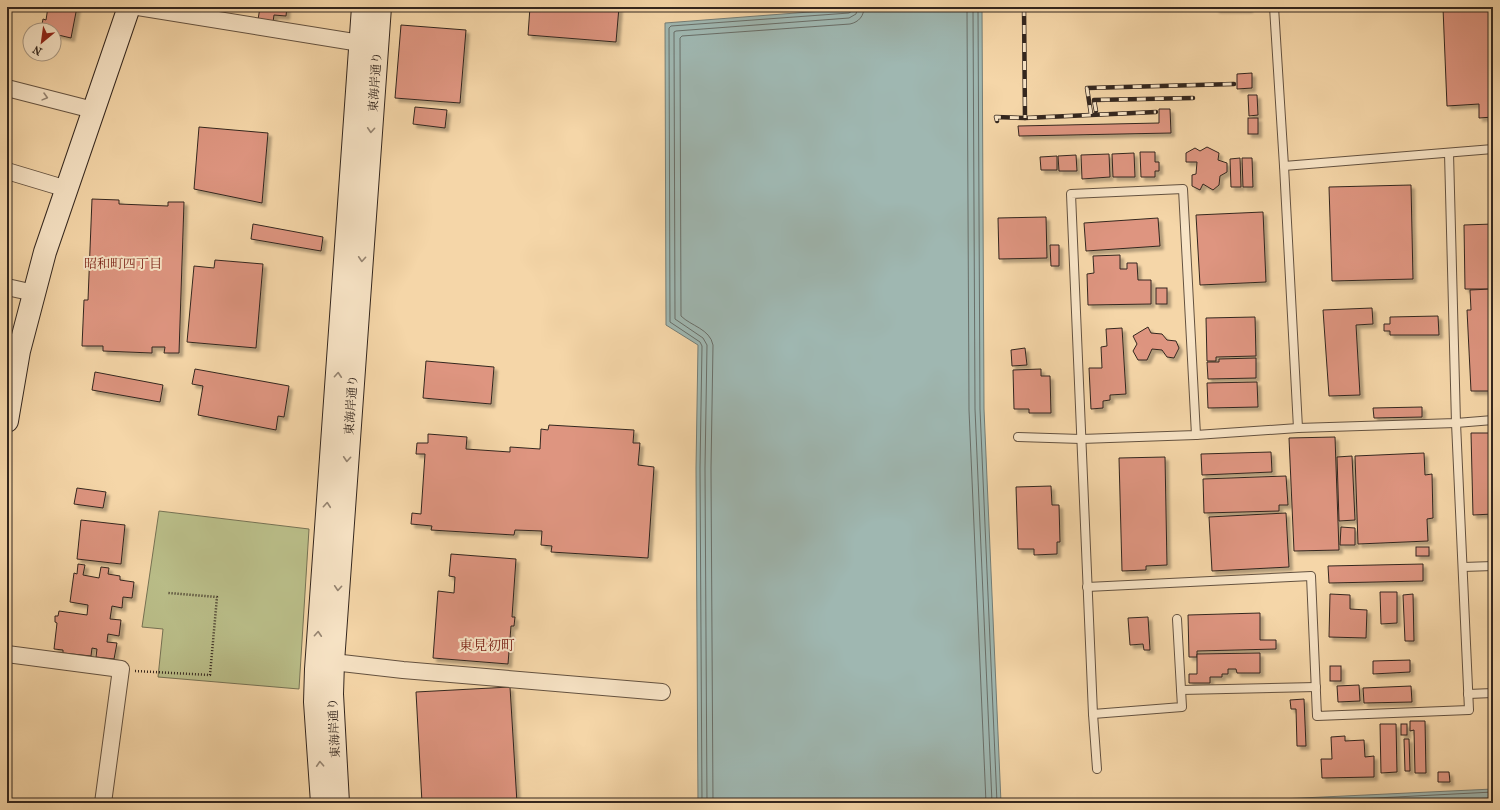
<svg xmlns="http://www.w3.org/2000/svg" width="1500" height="810" font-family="'IM FELL French Canon','Noto Serif JP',serif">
  <defs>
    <filter id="shadow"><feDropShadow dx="3.5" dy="3.5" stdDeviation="1" flood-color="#0004"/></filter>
  </defs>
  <rect width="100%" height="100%" fill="#f5d6a8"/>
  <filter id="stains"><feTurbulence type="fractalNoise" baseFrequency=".005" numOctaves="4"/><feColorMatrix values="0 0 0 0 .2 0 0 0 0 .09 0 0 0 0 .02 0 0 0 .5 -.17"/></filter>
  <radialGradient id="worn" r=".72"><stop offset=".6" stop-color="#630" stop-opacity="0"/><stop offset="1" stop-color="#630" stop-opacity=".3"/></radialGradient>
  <polygon fill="#babe89" stroke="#767254" points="159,511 309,529 299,689 158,677 163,629 142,627"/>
  <g fill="#9fb7b1" stroke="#747d76">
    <polygon points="875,7 982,7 984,409 1001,803 698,803 696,468 698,345 666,325 665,23"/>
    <polygon points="1493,789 1493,803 1196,803"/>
  </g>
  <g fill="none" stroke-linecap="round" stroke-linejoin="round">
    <g stroke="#696e68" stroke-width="1">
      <polyline points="967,7 969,410 986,803"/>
      <polyline points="973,7 975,409 992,803"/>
      <polyline points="978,7 980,409 997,803"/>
      <polyline points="702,803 700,468 702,346 700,342 670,322 669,28 671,26 849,13 852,11 853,7"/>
      <polyline points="707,803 705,468 707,345 703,338 675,319 674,32 676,31 849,18 856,14 858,7"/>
      <path d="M 713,803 L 711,468 L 713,345 C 710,329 691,326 681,316 L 680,38 L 682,36 L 850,24 C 859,22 864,16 864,7"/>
      <polyline points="1279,803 1493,792"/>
      <polyline points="1381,803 1493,798"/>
    </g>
  </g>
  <g fill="#de9580" stroke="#33261e" filter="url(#shadow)">
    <polygon points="48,7 77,7 71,38 54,34 54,30 41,30 43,19 46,20"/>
    <polygon points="196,7 209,7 208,12 196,9"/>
    <polygon points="260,7 287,7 286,16 274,15 273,22 258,20"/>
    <polygon points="530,7 619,7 616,42 528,35"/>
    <rect x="1216" y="7" width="33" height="2"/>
    <polygon points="1469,7 1493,7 1493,117 1479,118 1479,104 1447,106 1443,8"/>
    <polygon points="401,25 466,30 460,103 395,98"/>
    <polygon points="1252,73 1252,88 1237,89 1237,74"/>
    <polygon points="1248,95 1257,95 1258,115 1249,116"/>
    <polygon points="415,107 447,110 445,128 413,124"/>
    <polygon points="1159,109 1170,109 1171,133 1019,136 1018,126 1159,123"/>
    <rect x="1248" y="118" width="10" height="16"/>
    <polygon points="199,127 268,133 262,203 194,189"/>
    <polygon points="1207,147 1219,153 1218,160 1227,163 1227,172 1220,176 1219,185 1213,190 1203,184 1200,190 1192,186 1192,175 1196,174 1197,162 1186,162 1186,153 1195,148 1200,151"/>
    <polygon points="1140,152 1155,152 1155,162 1159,162 1159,171 1155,171 1155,177 1141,177"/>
    <polygon points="1134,153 1135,177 1113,177 1112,154"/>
    <polygon points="1109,154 1110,177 1082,179 1081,155"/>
    <polygon points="1076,155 1077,171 1059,171 1058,156"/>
    <polygon points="1057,156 1057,170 1041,170 1040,157"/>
    <polygon points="1240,158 1241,187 1231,187 1230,159"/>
    <polygon points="1242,158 1252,158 1253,187 1243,187"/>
    <polygon points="1411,185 1413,279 1332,281 1329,187"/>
    <polygon points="92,199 119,200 119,204 168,206 168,202 184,202 179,353 164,353 165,347 152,347 152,353 103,351 103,346 82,346 84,300 88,300"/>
    <polygon points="1263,212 1266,282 1200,285 1196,215"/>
    <polygon points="1046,217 1047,258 999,259 998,218"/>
    <polygon points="1158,218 1160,246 1086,251 1084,223"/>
    <polygon points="253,224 323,237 321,251 251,239"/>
    <polygon points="1493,224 1493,289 1465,289 1464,225"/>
    <polygon points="1050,245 1059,245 1059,266 1051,266"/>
    <polygon points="1120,255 1120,269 1127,269 1127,263 1137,263 1138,280 1151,280 1151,304 1088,305 1087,274 1094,273 1093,256"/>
    <polygon points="215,260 263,264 256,348 187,342 194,266 214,268"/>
    <rect x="1156" y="288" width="11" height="16"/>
    <polygon points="1491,289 1491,309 1493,309 1493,391 1471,391 1467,310 1471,310 1470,290"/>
    <polygon points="1372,308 1373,324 1356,325 1360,395 1329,396 1323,310"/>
    <polygon points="1438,316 1439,335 1390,335 1390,331 1384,331 1384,324 1390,324 1390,317"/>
    <polygon points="1255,317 1256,356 1216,357 1216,361 1207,361 1206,318"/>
    <polygon points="1148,327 1151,333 1162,334 1167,340 1176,341 1179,348 1174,358 1167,357 1162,350 1152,349 1147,360 1138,360 1133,351 1137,344 1133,336"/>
    <polygon points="1122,328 1126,394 1110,395 1110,400 1103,401 1103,408 1091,409 1089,368 1102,368 1101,347 1107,346 1106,329"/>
    <polygon points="1025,348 1027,365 1012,366 1011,350"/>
    <polygon points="1256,358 1256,378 1208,379 1207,362 1219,362 1219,359"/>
    <polygon points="426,361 494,367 491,404 423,398"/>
    <polygon points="195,369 289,386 284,417 278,416 276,430 198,415 203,386 192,384"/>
    <polygon points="1041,369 1041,376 1050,376 1051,413 1029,413 1029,409 1014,409 1013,370"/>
    <polygon points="95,372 163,385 160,402 92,390"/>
    <polygon points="1257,382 1258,407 1208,408 1207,383"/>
    <polygon points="1422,407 1422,417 1374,418 1373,408"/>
    <polygon points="549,425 634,430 633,443 640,443 638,465 654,467 648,558 551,552 552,546 541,545 542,531 515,530 514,535 431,530 432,526 411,524 412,513 421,514 425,454 416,454 417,443 428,443 428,434 467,437 466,449 510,452 510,447 540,449 541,429 548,430"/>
    <polygon points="1471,433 1493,433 1493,514 1473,515"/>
    <polygon points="1335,437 1339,550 1294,551 1289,438"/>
    <polygon points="1271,452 1272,472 1202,475 1201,454"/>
    <polygon points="1424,453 1425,475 1432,474 1433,518 1427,519 1428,541 1358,544 1355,456"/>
    <polygon points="1352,456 1355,520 1339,521 1337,457"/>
    <polygon points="1165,457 1167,565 1146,566 1146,570 1122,571 1119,458"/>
    <polygon points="1286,476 1288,505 1279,505 1279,511 1204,513 1203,479"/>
    <polygon points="1051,486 1052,505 1059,505 1060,542 1057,542 1057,554 1034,555 1034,549 1018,549 1016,487"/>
    <polygon points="77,488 106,492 103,508 74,504"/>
    <polygon points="1286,513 1289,567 1212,571 1209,517"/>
    <polygon points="81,520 125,525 121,564 77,559"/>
    <polygon points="1341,527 1355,528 1355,545 1340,545"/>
    <rect x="1416" y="547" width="13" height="9"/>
    <polygon points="451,554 516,559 512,617 515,617 514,626 511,626 508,664 433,658 438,591 454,593 455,577 449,576"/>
    <polygon points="78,564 85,565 83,575 99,578 101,567 109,568 108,574 120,576 120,580 134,582 132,598 123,597 122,608 112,606 110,619 121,620 119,636 108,634 107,642 117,643 114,659 96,657 97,649 92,648 91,656 63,653 63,650 54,649 57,623 55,622 55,616 58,616 59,611 87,615 88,605 70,602 74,573 77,574"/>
    <polygon points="1423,564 1423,581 1329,583 1328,566"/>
    <polygon points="1380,592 1397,592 1397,623 1381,624"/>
    <polygon points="1330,594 1350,595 1350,609 1367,610 1366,638 1329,637"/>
    <polygon points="1413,594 1414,641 1405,641 1403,595"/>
    <polygon points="1260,613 1260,640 1276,640 1276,649 1197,651 1197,657 1189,657 1188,615"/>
    <polygon points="1148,617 1150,650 1144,650 1143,644 1130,645 1128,618"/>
    <polygon points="1260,653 1260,673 1237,673 1236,669 1228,669 1228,674 1222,674 1222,677 1210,677 1210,683 1189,683 1189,674 1197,674 1197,654"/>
    <polygon points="1410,660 1410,672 1373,674 1373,661"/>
    <rect x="1330" y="666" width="11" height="15"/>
    <polygon points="1359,685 1360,701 1338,702 1337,686"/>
    <polygon points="1411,686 1412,702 1364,703 1363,688"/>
    <polygon points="510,687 517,803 422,803 416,692"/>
    <polygon points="1304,699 1306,746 1297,746 1296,709 1291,709 1290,700"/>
    <polygon points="1410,721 1425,721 1426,773 1415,773 1414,730 1410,731"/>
    <polygon points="1380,724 1396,724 1397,772 1381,773"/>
    <rect x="1401" y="724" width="6" height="11"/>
    <polygon points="1345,736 1345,741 1364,740 1365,757 1374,756 1374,777 1322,778 1321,759 1332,759 1331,737"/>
    <polygon points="1404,739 1409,739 1410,771 1405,771"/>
    <polygon points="1438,772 1449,772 1450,782 1438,782"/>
  </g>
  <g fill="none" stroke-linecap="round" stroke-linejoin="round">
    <defs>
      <g id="lane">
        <polyline points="1274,7 1284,166 1298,428"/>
        <polyline points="1284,166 1493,149"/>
        <polyline points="1018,437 1081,439 1196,435 1298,428 1456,423 1449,153"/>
        <polyline points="1463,567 1493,566"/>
        <polyline points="1087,587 1311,576 1317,716 1469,710 1456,423 1493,420"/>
        <polyline points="1181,690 1316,687"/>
        <polyline points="1468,694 1493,693"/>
        <polyline points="1093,714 1182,707 1177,619"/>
        <polyline points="1097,769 1093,714 1071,194 1183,189 1196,435"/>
      </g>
      <g id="street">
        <polyline points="138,7 360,43"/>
        <polyline points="7,88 93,110"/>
        <polyline points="7,171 67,189"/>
        <polyline points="7,287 34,293"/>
        <polyline points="7,654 121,669 103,803"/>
        <polyline points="333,662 403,670 662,692"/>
      </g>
      <g id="secondary">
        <polyline points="7,421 19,351 45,252 129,7"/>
        <polyline points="322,803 315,702 316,669 363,7"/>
        <polyline points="338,803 332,694 333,662 380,7"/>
      </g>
    </defs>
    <use href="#lane" stroke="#645240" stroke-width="10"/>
    <use href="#street" stroke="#645240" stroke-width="18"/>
    <use href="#secondary" stroke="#33261e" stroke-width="24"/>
    <polyline stroke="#33261e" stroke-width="2.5" stroke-dasharray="1 2" stroke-linecap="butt" points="135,671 210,675 217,597 168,593"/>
    <use href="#lane" stroke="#f8e4c6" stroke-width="8"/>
    <use href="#street" stroke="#f8e4c6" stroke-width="16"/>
    <use href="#secondary" stroke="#f8e4c6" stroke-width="22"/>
    <defs>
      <g id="rail">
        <polyline points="1024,7 1025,118"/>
        <polyline points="1096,111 1094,100 1193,98"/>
        <polyline points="1091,114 1087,88 1234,84"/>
        <polyline points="997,121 996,117 1025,118 1156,112"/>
      </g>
    </defs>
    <use href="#rail" stroke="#33261e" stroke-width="4.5"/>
    <use href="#rail" stroke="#f8e4c6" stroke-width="3" stroke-dasharray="9" stroke-linecap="butt"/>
  </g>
  <defs><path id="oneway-chevron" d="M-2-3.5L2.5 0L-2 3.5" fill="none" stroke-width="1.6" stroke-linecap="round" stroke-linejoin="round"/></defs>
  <g stroke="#968572">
    <use href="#oneway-chevron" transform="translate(45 97) rotate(15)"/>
    <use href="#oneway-chevron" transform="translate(371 130) rotate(94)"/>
    <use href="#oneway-chevron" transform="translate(362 259) rotate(94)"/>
    <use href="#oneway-chevron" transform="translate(338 375) rotate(-86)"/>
    <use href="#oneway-chevron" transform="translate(347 459) rotate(94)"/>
    <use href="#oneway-chevron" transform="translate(327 505) rotate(-85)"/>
    <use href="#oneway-chevron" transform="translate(338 588) rotate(94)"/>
    <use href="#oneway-chevron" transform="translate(318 634) rotate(-86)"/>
    <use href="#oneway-chevron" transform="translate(320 764) rotate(-93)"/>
  </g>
  <g text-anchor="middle" stroke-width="4" stroke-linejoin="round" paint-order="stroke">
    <g font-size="12" fill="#33261e" stroke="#f8e4c6">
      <text transform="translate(375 82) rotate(-86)" y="4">東海岸通り</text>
      <text transform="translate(351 405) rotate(-86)" y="4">東海岸通り</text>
      <text transform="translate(334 728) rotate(-93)" y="4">東海岸通り</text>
    </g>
    <g font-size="13" fill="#7a1f14" stroke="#f8e4c6">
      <text x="123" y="268">昭和町四丁目</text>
    </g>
    <g font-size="14" fill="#7a1f14" stroke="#f8e4c6">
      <text x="487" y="650">東見初町</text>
    </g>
  </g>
  <rect width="1500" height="810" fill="none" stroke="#f5d6a8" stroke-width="24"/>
  <rect x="8" y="8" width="1484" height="794" fill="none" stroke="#33261e" stroke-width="2"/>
  <rect x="12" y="12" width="1476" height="786" fill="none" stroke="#33261e"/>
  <g transform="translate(42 42) rotate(209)"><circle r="19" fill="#f8e4c6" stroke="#a99883"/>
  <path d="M0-3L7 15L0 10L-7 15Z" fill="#8f2418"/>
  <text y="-6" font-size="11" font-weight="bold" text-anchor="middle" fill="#33261e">N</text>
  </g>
  <rect width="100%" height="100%" filter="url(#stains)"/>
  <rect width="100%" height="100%" fill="url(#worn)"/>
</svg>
